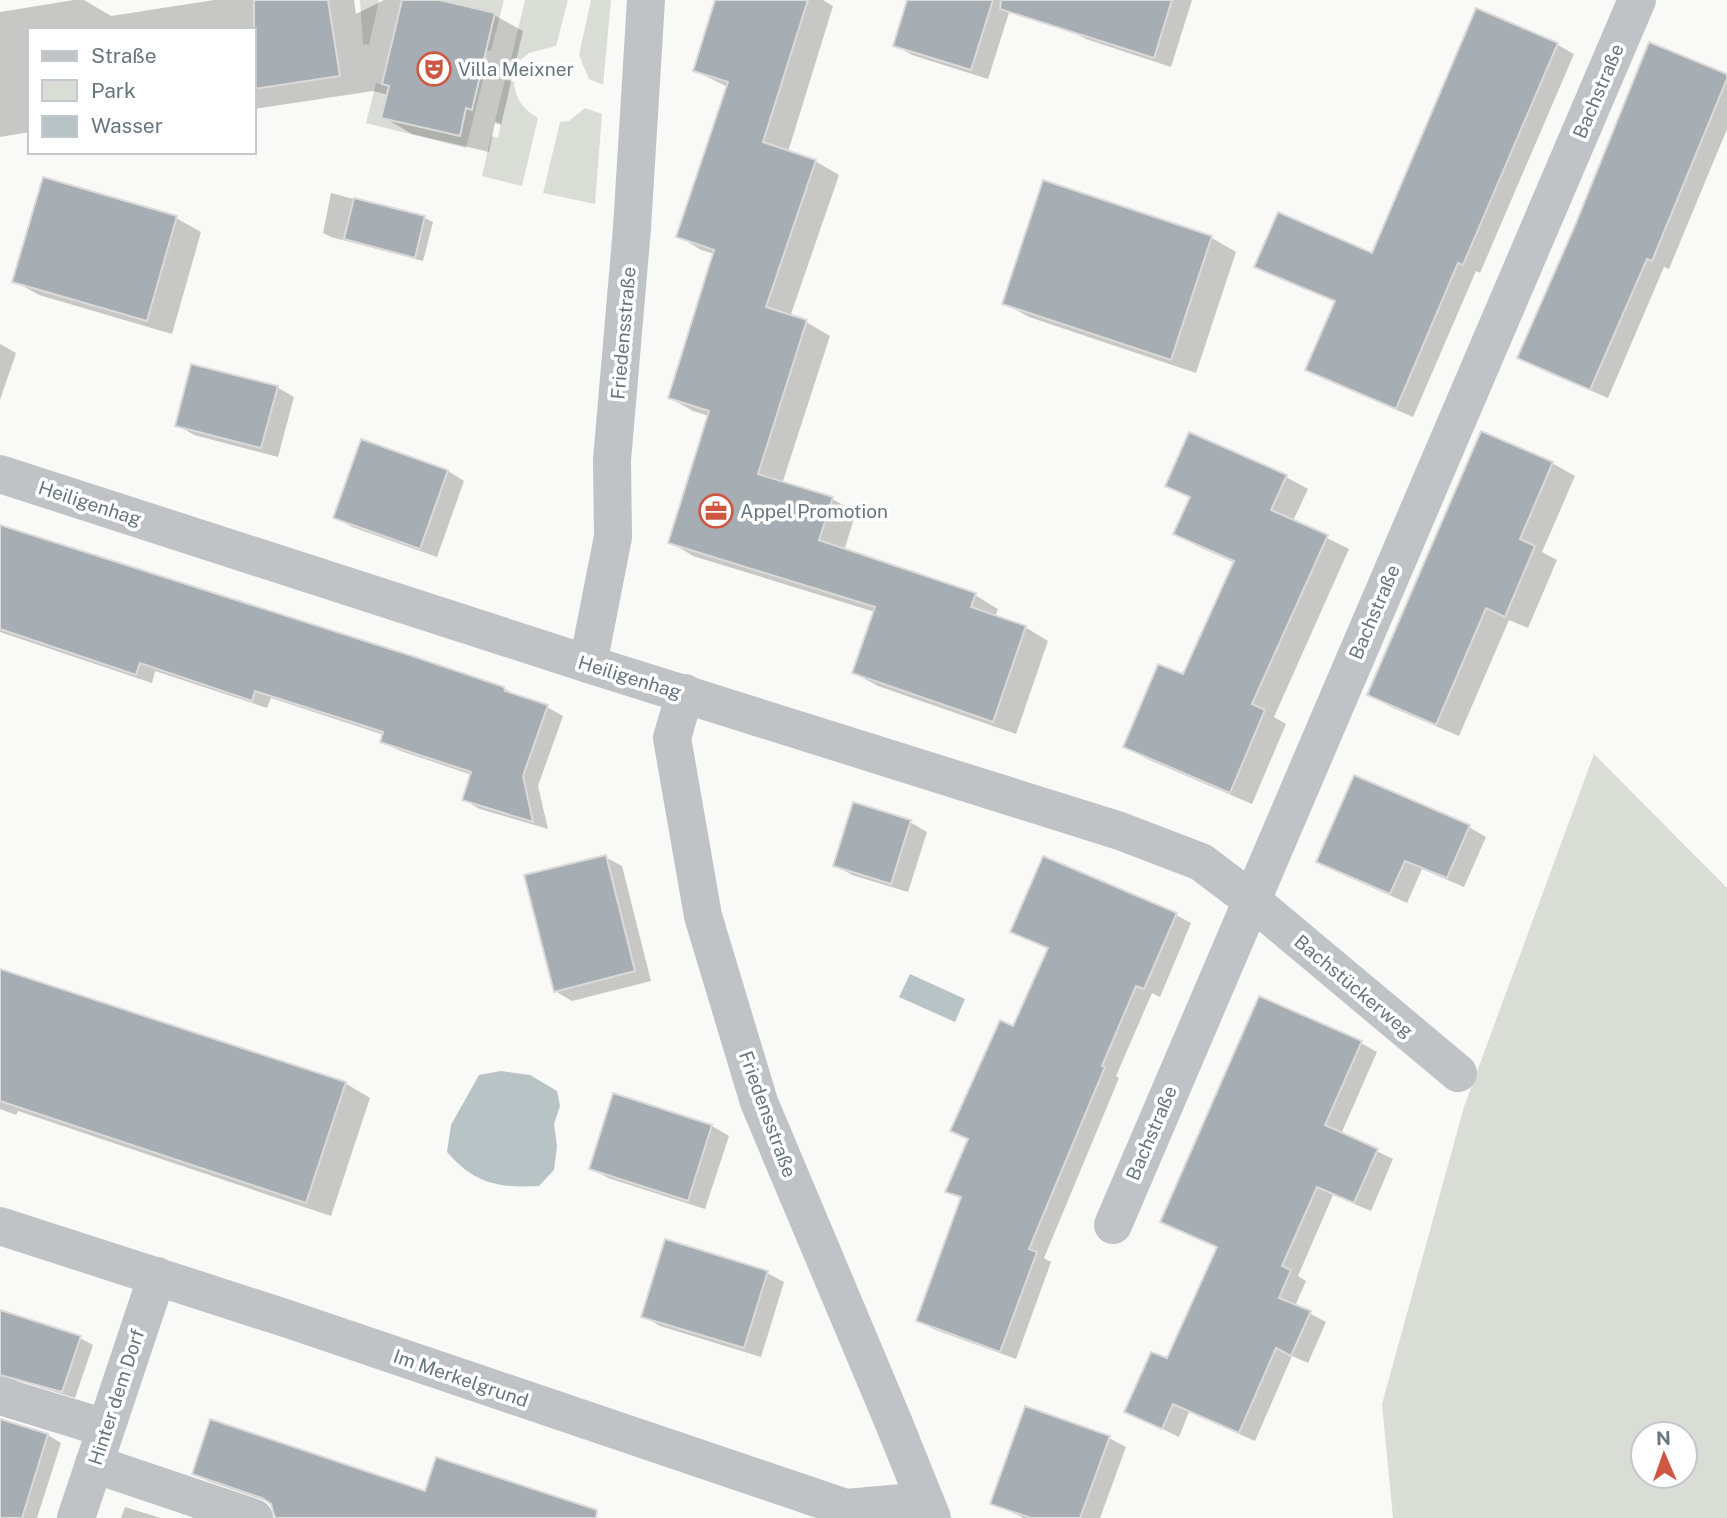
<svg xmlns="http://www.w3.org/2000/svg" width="1727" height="1518" font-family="'Public Sans',sans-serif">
  <rect width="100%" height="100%" fill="#f9f9f7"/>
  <g fill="#d9ddd6" fill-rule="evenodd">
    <polygon points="360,0 379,0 369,45 363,44"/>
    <polygon points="440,0 504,0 491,51 486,51 495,13"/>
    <polygon points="525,0 568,0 556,46 529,53 519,61 511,59"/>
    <polygon points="591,0 611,0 603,85 589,79 579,55"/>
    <polygon points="480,75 484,76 466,148 366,123 376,83 389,86 382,118 460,136 466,108"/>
    <path d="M 505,80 L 514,82 C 515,99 524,110 538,118 L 522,186 L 482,176 L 491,136 L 498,138 L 501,123 L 495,121 Z"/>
    <polygon points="585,108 602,114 595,204 543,193 560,122 569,121"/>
    <path d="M 1594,754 L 1727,888 L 1727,1518 L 1393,1518 L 1382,1404 L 1464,1107 ZM 1643,1434 L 1685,1434 L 1685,1476 L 1643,1476 Z"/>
  </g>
  <g fill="#b8c3c6">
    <polygon points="910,974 965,999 955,1022 899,997"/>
    <path d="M 501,1071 L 530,1075 L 557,1091 L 560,1106 L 554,1124 L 557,1146 L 554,1170 L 539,1186 C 498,1188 475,1184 447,1152 L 451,1125 L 479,1075 Z"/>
  </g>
  <g fill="#0003">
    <polygon points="74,0 84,0 111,16 214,0 354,0 356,14 384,0 433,0 494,15 523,31 501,125 495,123 489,152 412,134 383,117 389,95 373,91 254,109 254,30 30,30 30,132 0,137 0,12"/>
    <polygon points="717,0 823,0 833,6 788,152 815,161 839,175 790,317 806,322 830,336 782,484 832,499 856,512 844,551 975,595 998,609 995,617 1025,627 1048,641 1016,734 878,686 854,673 875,612 693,556 670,542 709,416 693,411 670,398 715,254 701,250 678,236 728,87 695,71"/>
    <polygon points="909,0 1013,0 988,79 912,55 895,45"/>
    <polygon points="1079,0 1192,0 1171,67 1086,39 1069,30"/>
    <polygon points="1477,11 1558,45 1574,54 1480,273 1476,271 1413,417 1324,379 1307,369 1336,302 1273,276 1257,266 1373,255"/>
    <polygon points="1727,76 1727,129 1669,269 1664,267 1608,398 1536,367 1519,358"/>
    <polygon points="1044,183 1212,238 1236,252 1196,373 1029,317 1004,303"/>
    <polygon points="331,193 425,218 433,222 423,261 331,237 323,233"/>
    <polygon points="176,218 201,232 172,334 39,295 14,281"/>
    <polygon points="0,344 16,353 0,400"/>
    <polygon points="277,387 294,397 278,457 194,435 177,425"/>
    <polygon points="362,441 448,471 464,481 437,557 352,527 335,517"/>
    <polygon points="1552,463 1575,476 1542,552 1557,560 1528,628 1509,620 1459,736 1391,707 1369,694"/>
    <polygon points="1286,477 1308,489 1293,521 1349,549 1274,717 1286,724 1252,804 1147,759 1125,746 1184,677 1235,563 1197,546 1175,533 1191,498 1167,485"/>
    <polygon points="0,527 504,688 518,697 547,707 563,716 538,786 548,829 480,809 464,800 472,775 398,750 382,741 384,735 271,698 267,708 155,671 152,683 0,632"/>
    <polygon points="1355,778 1469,827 1486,837 1464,887 1422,869 1407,903 1335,871 1318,861"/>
    <polygon points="854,805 910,822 927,832 908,892 852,875 835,865"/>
    <polygon points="605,857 622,866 651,981 572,1001 555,991"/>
    <polygon points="1176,915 1191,923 1160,997 1152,993 1116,1076 1119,1078 1044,1258 1051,1262 1016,1359 933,1329 918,1320 962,1199 947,1191 969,1140 952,1130 1014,1028 1050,950 1012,931"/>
    <polygon points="0,969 41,984 345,1083 370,1098 331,1216 18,1111 16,1115 0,1109"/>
    <polygon points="1260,998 1361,1043 1377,1052 1341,1134 1393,1159 1371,1211 1333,1195 1298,1276 1306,1281 1295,1306 1326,1322 1308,1363 1292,1356 1255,1441 1189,1412 1179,1437 1126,1411 1168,1360 1219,1248 1162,1221"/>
    <polygon points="614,1095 712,1126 729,1136 705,1209 608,1178 591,1168"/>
    <polygon points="767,1273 784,1282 761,1357 660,1326 643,1316"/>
    <polygon points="0,1312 80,1338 93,1345 75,1398 20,1381 8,1381 0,1386"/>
    <polygon points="0,1421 48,1435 61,1443 37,1518 0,1518"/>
    <polygon points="1109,1438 1126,1447 1100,1518 1024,1518 992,1503"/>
    <polygon points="194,1473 426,1493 572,1518 277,1518 272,1503 208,1481"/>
    <polygon points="125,1507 161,1518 121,1518"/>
  </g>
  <g fill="#a7aeb3" stroke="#dbdad9" stroke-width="2">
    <polygon points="254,0 328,0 340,76 254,89"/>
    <polygon points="402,0 440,0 495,13 472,110 466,108 460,136 381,118 389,86 382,84"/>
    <polygon points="715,0 808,0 763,142 816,160 766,307 807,320 758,474 833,497 819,540 976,593 971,607 1026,626 993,722 852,673 875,607 668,543 709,411 668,398 714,250 676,237 728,82 693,71"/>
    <polygon points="907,0 993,0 971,70 893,46"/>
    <polygon points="1001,0 1172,0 1154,58 1000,9"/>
    <polygon points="1476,8 1558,43 1463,265 1458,263 1396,409 1305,370 1335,301 1254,267 1278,212 1372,253"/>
    <polygon points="1649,42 1727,74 1727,79 1652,261 1647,259 1590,390 1517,358 1574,228"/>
    <polygon points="43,177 177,216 147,321 12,282"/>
    <polygon points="1043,180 1212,236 1171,360 1002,304"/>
    <polygon points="354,198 425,216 415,258 344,239"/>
    <polygon points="191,364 278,386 261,448 175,426"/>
    <polygon points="1481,431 1553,462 1520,539 1535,546 1505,617 1486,608 1436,725 1367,695"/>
    <polygon points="1189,432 1287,475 1271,510 1328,535 1252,704 1265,710 1230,793 1123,747 1158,664 1183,674 1234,561 1173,534 1190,497 1165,486"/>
    <polygon points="361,439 448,470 420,549 333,518"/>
    <polygon points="0,525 409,655 504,687 505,691 548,705 523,776 533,822 462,800 471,772 380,742 383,732 255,691 252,701 140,663 136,675 0,629"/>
    <polygon points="1354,775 1470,825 1447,878 1405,861 1390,894 1316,862"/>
    <polygon points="853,802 911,820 891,884 833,866"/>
    <polygon points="606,855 635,971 554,992 524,875"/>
    <polygon points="1043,856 1177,913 1144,989 1136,986 1102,1066 1105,1067 1029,1249 1037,1252 1000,1352 916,1321 961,1197 945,1192 968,1139 950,1131 1000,1020 1013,1026 1048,948 1010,932"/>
    <polygon points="0,969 346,1082 306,1203 0,1101"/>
    <polygon points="1259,996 1362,1041 1325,1125 1378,1149 1354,1203 1317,1187 1282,1266 1291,1270 1279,1298 1311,1311 1291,1356 1276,1348 1239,1433 1173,1404 1162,1429 1124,1412 1151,1352 1167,1358 1217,1247 1160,1222"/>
    <polygon points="613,1093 712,1125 688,1201 589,1169"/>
    <polygon points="665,1239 768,1271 744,1348 641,1317"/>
    <polygon points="0,1310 81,1336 62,1392 0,1375"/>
    <polygon points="1025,1406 1110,1436 1080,1518 1031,1518 990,1504"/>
    <polygon points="0,1419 48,1434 22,1518 0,1518"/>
    <polygon points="210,1419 425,1491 436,1457 597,1510 596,1518 275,1518 271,1504 262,1498 192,1474"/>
  </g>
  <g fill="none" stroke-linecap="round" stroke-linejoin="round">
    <g stroke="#bfc3c6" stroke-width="38">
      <polyline points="0,474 588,664 1120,831 1201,862 1250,899 1458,1073"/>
      <polyline points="588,664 613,537 612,460 632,228 646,0"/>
      <polyline points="685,693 672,738 703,916 759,1102 893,1421 932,1518"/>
      <polyline points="1113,1225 1637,0"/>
      <polyline points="0,1226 288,1319 846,1508 925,1501"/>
      <polyline points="0,1396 105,1428"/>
      <polyline points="94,1464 254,1518"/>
      <polyline points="76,1518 157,1276"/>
    </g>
  </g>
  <defs>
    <symbol id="theatre-ring" viewBox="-11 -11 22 22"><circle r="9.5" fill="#fff" stroke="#ce5742" stroke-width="1.5"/><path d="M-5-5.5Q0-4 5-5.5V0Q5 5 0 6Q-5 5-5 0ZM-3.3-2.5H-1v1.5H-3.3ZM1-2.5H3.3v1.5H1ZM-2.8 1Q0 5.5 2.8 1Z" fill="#ce5742"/></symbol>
    <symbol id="office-ring" viewBox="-11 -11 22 22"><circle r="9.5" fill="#fff" stroke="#ce5742" stroke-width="1.5"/><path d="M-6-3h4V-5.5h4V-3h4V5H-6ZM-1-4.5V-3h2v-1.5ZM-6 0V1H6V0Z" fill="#ce5742"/></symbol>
  </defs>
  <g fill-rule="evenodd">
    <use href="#theatre-ring" x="415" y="50" width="38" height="38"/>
    <use href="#office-ring" x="697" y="492" width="38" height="38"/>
  </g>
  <g text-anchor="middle" stroke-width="7" stroke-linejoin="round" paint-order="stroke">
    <g font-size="19" fill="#67767e" stroke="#fff" text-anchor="start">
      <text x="458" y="76">Villa Meixner</text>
      <text x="740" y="518">Appel Promotion</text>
    </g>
    <g font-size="19" fill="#67767e" stroke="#fff">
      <text transform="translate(1598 91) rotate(-67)" y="7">Bachstraße</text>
      <text transform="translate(623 333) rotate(-85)" y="7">Friedensstraße</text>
      <text transform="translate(90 503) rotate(18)" y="7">Heiligenhag</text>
      <text transform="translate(1374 612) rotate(-67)" y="7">Bachstraße</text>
      <text transform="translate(630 677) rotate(17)" y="7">Heiligenhag</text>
      <text transform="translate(1354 986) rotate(40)" y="7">Bachstückerweg</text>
      <text transform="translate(768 1114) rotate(70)" y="7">Friedensstraße</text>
      <text transform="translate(1151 1133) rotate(-67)" y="7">Bachstraße</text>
      <text transform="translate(461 1378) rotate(19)" y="7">Im Merkelgrund</text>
      <text transform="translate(116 1397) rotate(-72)" y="7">Hinter dem Dorf</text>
    </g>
  </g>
  <rect x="28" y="28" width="228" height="126" fill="#ffffff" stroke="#c2c8cb" stroke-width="2"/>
  <rect x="42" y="51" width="35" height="10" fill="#bfc3c6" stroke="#c2c8cb" stroke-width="2"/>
  <text x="91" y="63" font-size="21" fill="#67767e">Straße</text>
  <rect x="42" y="80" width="35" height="21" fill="#d9ddd6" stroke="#c2c8cb" stroke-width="2"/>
  <text x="91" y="98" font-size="21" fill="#67767e">Park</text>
  <rect x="42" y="116" width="35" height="21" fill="#b8c3c6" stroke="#c2c8cb" stroke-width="2"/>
  <text x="91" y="133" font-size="21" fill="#67767e">Wasser</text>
  <g transform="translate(1664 1455) rotate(358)"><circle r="33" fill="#ffffff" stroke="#c2c8cb" stroke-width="2"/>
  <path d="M0-5L12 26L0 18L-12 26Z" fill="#ce5742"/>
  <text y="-10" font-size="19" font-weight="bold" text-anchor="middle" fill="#67767e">N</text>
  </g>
</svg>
